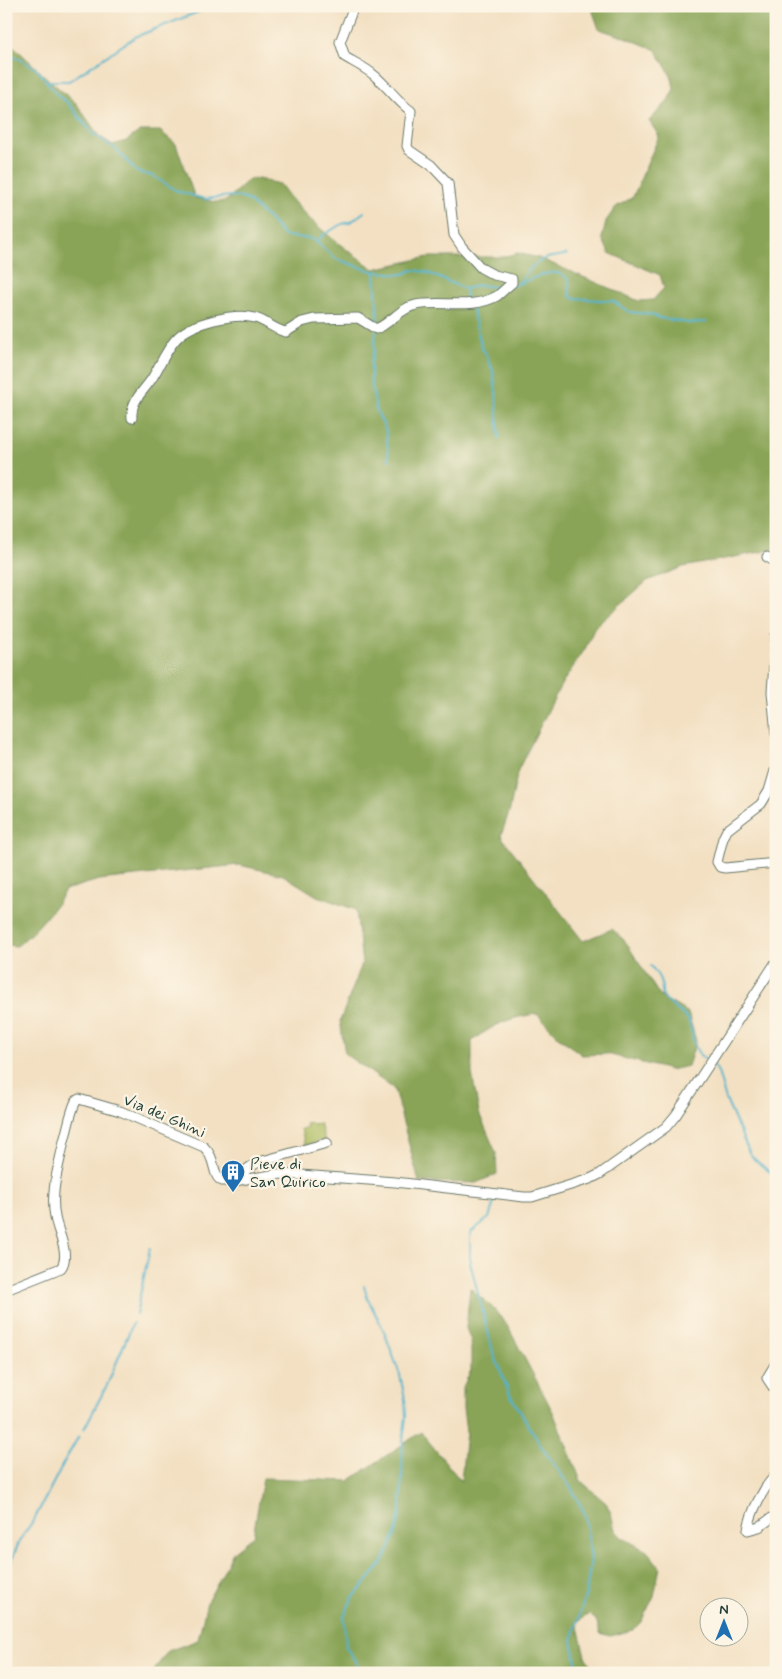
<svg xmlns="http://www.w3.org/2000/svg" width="782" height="1679" font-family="Mynerve,sans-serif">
  <rect width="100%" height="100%" fill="#fcf5e5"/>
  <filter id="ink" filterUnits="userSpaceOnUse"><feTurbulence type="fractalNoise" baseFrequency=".02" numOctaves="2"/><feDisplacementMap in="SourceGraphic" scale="10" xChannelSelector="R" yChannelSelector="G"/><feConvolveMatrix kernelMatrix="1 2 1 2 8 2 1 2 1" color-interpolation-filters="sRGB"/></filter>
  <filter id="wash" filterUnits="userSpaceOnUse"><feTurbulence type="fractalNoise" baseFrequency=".0096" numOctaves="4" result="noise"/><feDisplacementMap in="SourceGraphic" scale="20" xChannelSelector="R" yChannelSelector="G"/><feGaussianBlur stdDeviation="1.12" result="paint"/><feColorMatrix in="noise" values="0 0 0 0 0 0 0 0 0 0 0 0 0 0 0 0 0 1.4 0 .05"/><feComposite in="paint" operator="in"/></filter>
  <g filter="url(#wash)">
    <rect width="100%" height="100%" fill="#f3e0c2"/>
    <polygon fill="#acbc5f" stroke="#667c4a" points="312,1123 313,1125 320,1124 325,1140 305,1145 301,1129 307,1127 306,1124"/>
    <g fill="#89a456" stroke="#547045">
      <path d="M 593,6 L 776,6 L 776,549 L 683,567 L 647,581 L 595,627 L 585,649 L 561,685 L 518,770 L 510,809 L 501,836 L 583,941 L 612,929 L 625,941 L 660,996 L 688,1013 L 696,1041 L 688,1066 L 670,1070 L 607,1054 L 582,1055 L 560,1038 L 537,1014 C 510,1017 493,1025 472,1041 L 472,1073 L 479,1113 L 496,1153 L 497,1174 L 476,1183 L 419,1182 L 394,1089 L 345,1054 L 340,1021 L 362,964 L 356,910 L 317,896 L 283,875 L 239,865 L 99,880 L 65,890 C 53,912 36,930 17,946 L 6,945 L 6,39 L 48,79 L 76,103 L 99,136 L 113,145 L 126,141 L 140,131 L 160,131 L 176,144 L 195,198 L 215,202 L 226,201 L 249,179 L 258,179 L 280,184 C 307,222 336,242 374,269 L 428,257 L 503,257 L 517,253 L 539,258 L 639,301 L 653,300 L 664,288 L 660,275 L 609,253 L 602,238 L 606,221 L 616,207 L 633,197 L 659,136 L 649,121 L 667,102 L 674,89 L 672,78 L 656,50 L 627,38 L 599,29 L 593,12 Z"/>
      <polygon points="470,1288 492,1307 507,1325 553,1412 581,1481 606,1503 611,1513 615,1530 623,1538 647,1551 660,1567 654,1596 641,1622 633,1630 610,1636 600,1633 596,1620 589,1614 577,1622 585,1656 595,1673 553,1673 551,1670 541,1673 155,1673 155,1669 168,1651 198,1640 207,1602 225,1569 233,1552 253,1536 263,1478 349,1481 421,1432 461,1481 466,1432 463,1408 463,1387 471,1370 471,1341 466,1328"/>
    </g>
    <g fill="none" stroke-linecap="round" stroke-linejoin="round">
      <g stroke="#4fb3cd" stroke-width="2">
        <polyline points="6,54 22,60 37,69 57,95 67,102 92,133 116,149 137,172 153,176 177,191 205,199 232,196 242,198 248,200 270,220 284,236 313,239 336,259 372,271 396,274 404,274 412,270 426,272 465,289 480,285 501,288"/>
        <polyline points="48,81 69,81 135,37 208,8 224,6"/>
        <polyline points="317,241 323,235 342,224 351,222 364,212"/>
        <polyline points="375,272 378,324"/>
        <path d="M 519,283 C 526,273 534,262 547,258 C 554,256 559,257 567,254"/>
        <path d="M 513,286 C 529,281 555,263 569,280 L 570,295 L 573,298 L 613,301 L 629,312 L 649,314 L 660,318 L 688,323 L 706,322"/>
        <polyline points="465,290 466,297 469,301"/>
        <polyline points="471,305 482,348 486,354 493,371 496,392 499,438"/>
        <polyline points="377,331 375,336 374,351 371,361 371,381 376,409 386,431 389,460"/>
        <path d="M 651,966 C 659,976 663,983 662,995 C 668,1006 683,1012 688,1020 C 694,1032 692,1052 705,1059"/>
        <polyline points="713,1064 718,1072 726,1100 749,1152 754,1159 776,1177"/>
        <polyline points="494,1202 489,1218 471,1232 470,1237 470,1262 493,1352 509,1393 541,1446 571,1488 585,1514 591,1559 586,1594 572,1640 577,1666 581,1673"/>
        <polyline points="136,1314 150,1248"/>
        <polyline points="84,1429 108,1383 133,1323"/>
        <polyline points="6,1573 20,1540 35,1518 64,1462 79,1436"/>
        <polyline points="363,1673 346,1647 344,1616 352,1599 380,1566 388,1552 397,1530 401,1507 403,1440 406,1417 405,1399 400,1375 384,1331 367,1297 364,1286"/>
      </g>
    </g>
  </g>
  <g filter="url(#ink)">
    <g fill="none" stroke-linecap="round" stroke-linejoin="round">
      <defs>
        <g id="minor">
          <path d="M 132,418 C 130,399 146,390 154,375 C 161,363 167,349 176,339 C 190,323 235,312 255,318 C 266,321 275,330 286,332 L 302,322 L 314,319 L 358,318 L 376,329 C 391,323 400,308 416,305 C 442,300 472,310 497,296 C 502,292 507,287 512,283 L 512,279 L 494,275 L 481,268 L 462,247 L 454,235 L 448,183 L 431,165 L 409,150 L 407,146 L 411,111 C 397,101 388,87 375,76 C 366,68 355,63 345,57 L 340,42 L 354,6"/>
          <polyline points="767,557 776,562"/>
          <polyline points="776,635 772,692 776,734"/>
          <polyline points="776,767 769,791 761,804 727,830 723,838 717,862 720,867 725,868 776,863"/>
          <polyline points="228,1182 278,1174 301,1175 395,1182 524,1197 532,1197 590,1179 600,1174 666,1127 676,1115 776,962"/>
          <path d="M 6,1290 L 61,1268 C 71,1255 57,1231 55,1217 C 50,1191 59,1166 64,1141 C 68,1128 70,1113 76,1101 L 79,1099 L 120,1111 L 204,1147 C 217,1159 211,1175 222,1181 C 237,1182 246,1167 259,1162 L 327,1143"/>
          <polyline points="776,1363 767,1378 773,1387 776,1387"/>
          <path d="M 776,1474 C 763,1489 751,1511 748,1530 L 759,1527 L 776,1515"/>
        </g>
      </defs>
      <use href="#minor" stroke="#697666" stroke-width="11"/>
      <use href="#minor" stroke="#fff" stroke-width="9"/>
    </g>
  </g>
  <defs>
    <symbol id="building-pin" viewBox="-11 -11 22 30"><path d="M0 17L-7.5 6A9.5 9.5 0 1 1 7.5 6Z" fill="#1f6fb2" stroke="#fcf5e5"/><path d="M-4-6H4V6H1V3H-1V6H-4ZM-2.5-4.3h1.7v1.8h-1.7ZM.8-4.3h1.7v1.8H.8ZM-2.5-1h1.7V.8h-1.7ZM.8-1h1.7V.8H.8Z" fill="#fff"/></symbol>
  </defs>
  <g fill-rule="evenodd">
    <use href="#building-pin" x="219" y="1158" width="28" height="38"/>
  </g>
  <g text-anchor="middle" stroke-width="4.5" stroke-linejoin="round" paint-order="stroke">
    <g font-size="16" fill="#1f3d34" stroke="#fcf5e5">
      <text transform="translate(165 1115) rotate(23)" y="6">Via dei Ghini</text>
    </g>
    <g font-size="16" fill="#1f3d34" stroke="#fcf5e5" text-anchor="start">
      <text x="250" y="1169">Pieve di<tspan x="250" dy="18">San Quirico</tspan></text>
    </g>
  </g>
  <rect width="782" height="1679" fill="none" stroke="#fcf5e5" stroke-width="25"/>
  <g transform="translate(724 1622)"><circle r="24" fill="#fcf5e5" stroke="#a4ab9e"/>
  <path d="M0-4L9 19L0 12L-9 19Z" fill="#1f6fb2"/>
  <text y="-8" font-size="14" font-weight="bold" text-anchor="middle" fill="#1f3d34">N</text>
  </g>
</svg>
